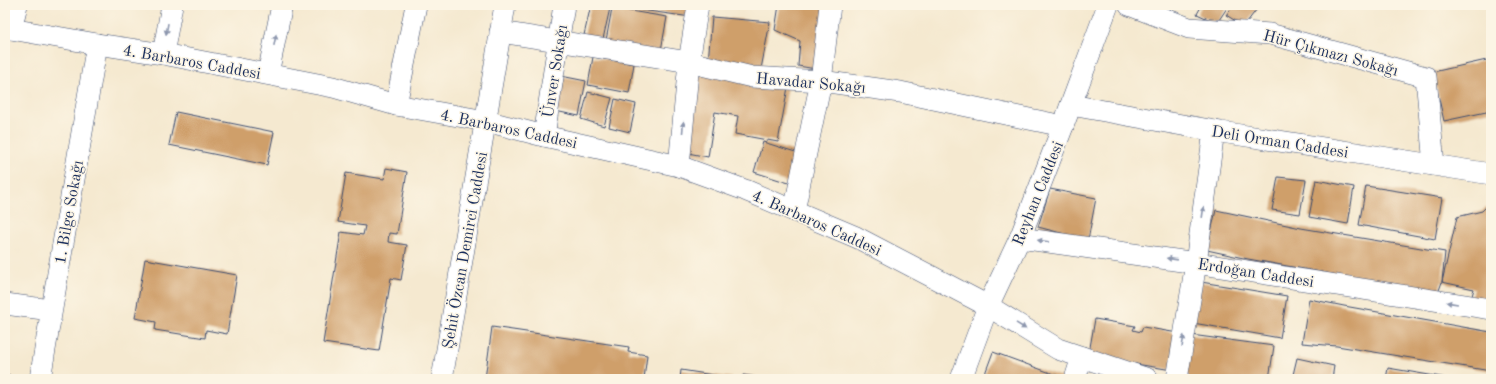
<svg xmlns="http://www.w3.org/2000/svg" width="1496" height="384" font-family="'Old Standard TT',serif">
  <rect width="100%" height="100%" fill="#fcf5e5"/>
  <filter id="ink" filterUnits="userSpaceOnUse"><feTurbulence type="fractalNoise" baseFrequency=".025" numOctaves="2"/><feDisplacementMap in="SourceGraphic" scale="8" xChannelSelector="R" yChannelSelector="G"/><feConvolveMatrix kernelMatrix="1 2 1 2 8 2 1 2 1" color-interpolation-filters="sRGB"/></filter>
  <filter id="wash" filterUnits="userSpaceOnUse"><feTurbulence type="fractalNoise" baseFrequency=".012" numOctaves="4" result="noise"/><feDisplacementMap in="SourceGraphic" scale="16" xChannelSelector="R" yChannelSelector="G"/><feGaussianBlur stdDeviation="0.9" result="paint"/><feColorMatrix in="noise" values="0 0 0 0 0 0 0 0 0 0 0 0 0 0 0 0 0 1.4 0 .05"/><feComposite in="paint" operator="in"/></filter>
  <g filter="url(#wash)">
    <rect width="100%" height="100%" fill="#f5e9d0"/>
    <g id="blocks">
      <g fill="#cf9f6a">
        <polygon points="591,5 610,8 603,39 584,35"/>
        <polygon points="615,5 636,5 635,9"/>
        <polygon points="641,5 693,5 691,17 641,10"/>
        <polygon points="779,5 825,5 816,69 798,66 800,41 775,30"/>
        <polygon points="1202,5 1229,5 1217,23 1197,14"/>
        <polygon points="1234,5 1260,5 1244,26 1226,15"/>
        <polygon points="612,8 667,17 660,56 605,46"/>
        <polygon points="712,17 770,22 761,69 708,62"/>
        <polygon points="593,57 634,64 629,93 588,85"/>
        <polygon points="1491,59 1491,111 1444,121 1433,72"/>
        <polygon points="696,72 788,87 778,142 735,134 738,116 715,112 708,157 683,152"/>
        <polygon points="561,76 586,81 579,116 555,111"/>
        <polygon points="588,92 612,98 604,126 581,119"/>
        <polygon points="615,99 636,104 630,132 609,127"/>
        <polygon points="176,112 274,132 267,165 169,145"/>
        <polygon points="763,142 802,154 792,184 754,172"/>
        <polygon points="386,168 407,172 397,234 389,233 388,242 407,245 401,280 391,278 379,351 323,343 341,232 363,235 365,226 338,222 346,173 384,179"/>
        <polygon points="1278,177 1306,180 1300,214 1272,210"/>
        <polygon points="1316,180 1354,187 1348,224 1309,217"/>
        <polygon points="1366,186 1442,198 1435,239 1359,225"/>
        <polygon points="1050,189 1096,198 1088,240 1038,227"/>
        <polygon points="1486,207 1491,207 1491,303 1471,299 1474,289 1442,282 1457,217 1482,211"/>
        <polygon points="1216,210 1301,228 1445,252 1442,282 1438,293 1248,259 1207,250"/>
        <polygon points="145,259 237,275 227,334 206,330 205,338 155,330 156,322 135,318"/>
        <polygon points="1201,282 1287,296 1280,338 1193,323"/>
        <polygon points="1309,299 1344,306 1491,332 1491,371 1337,346 1302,343"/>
        <polygon points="1095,319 1135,326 1133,330 1141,332 1143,327 1178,333 1172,370 1130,363 1089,353"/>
        <polygon points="492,327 629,347 628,352 647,355 644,379 485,379"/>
        <polygon points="1191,335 1274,346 1269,379 1182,379"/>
        <polygon points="993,352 1067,379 983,379"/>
        <polygon points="1297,358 1334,366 1332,379 1292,379"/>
        <polygon points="1388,368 1447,378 1447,379 1386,379"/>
        <polygon points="681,370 732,378 732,379 680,379"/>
        <polygon points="5,374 10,375 10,379 5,379"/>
        <polygon points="743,375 765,378 765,379 742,379"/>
      </g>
    </g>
  </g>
  <g filter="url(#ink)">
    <use href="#blocks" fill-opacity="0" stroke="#3c4b6f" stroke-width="1"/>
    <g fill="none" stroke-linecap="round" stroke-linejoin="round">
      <defs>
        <g id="minor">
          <polyline points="1129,5 1189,28 1270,34 1426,77 1434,165"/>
          <polyline points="5,28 97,44 163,54 333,87 396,105 486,121 544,136 679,166 745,190 856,237 988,306 1058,349 1148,379"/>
          <polyline points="11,29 17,5"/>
          <polyline points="500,32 689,62 752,77 821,81 900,92 1063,126"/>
          <polyline points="163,54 172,5"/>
          <polyline points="268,74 282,5"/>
          <polyline points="396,105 416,5"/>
          <polyline points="1071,105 1221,132 1491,174"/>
          <polyline points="544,136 564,5"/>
          <polyline points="679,166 689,62 698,5"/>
          <polyline points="794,211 821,81 830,5"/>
          <polyline points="1020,238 1196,263 1491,309"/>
          <polyline points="5,304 51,310"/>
          <polyline points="40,379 97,44"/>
          <polyline points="442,379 505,5"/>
          <polyline points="961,379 988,306 1020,238 1063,126 1108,5"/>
          <polyline points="1075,379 1082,357"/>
          <polyline points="1177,379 1196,263 1214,131"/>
        </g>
      </defs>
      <use href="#minor" stroke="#3c4b6f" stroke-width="22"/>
      <use href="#minor" stroke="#fff" stroke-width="21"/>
    </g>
    <defs><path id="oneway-solid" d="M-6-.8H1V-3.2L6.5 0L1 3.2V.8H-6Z"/></defs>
    <g fill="#8d97ae">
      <use href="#oneway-solid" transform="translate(167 29) rotate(100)"/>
      <use href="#oneway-solid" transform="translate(275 40) rotate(-79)"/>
      <use href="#oneway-solid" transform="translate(683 127) rotate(-85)"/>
      <use href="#oneway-solid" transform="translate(1203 212) rotate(-82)"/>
      <use href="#oneway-solid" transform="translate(1043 241) rotate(-172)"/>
      <use href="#oneway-solid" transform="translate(1172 259) rotate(-172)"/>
      <use href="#oneway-solid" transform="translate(1452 303) rotate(-171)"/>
      <use href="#oneway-solid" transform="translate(1021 326) rotate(32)"/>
      <use href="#oneway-solid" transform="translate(1183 341) rotate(-81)"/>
    </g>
  </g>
  <g text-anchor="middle" stroke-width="3" stroke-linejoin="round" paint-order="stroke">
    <g font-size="16" fill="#1b2f5e" stroke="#fcf5e5">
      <text transform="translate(1331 52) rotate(15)" y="6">Hür Çıkmazı Sokağı</text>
      <text transform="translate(192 61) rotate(10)" y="6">4. Barbaros Caddesi</text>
      <text transform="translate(554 71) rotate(-81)" y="6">Ünver Sokağı</text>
      <text transform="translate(811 82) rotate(5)" y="6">Havadar Sokağı</text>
      <text transform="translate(509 128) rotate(12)" y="6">4. Barbaros Caddesi</text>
      <text transform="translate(1280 141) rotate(9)" y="6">Deli Orman Caddesi</text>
      <text transform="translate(1037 193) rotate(-68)" y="6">Reyhan Caddesi</text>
      <text transform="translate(68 212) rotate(-80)" y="6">1. Bilge Sokağı</text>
      <text transform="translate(817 222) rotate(24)" y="6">4. Barbaros Caddesi</text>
      <text transform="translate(464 250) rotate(-80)" y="6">Şehit Özcan Demirci Caddesi</text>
      <text transform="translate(1256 272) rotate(9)" y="6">Erdoğan Caddesi</text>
    </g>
  </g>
  <rect width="1496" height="384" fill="none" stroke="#fcf5e5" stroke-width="20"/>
</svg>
